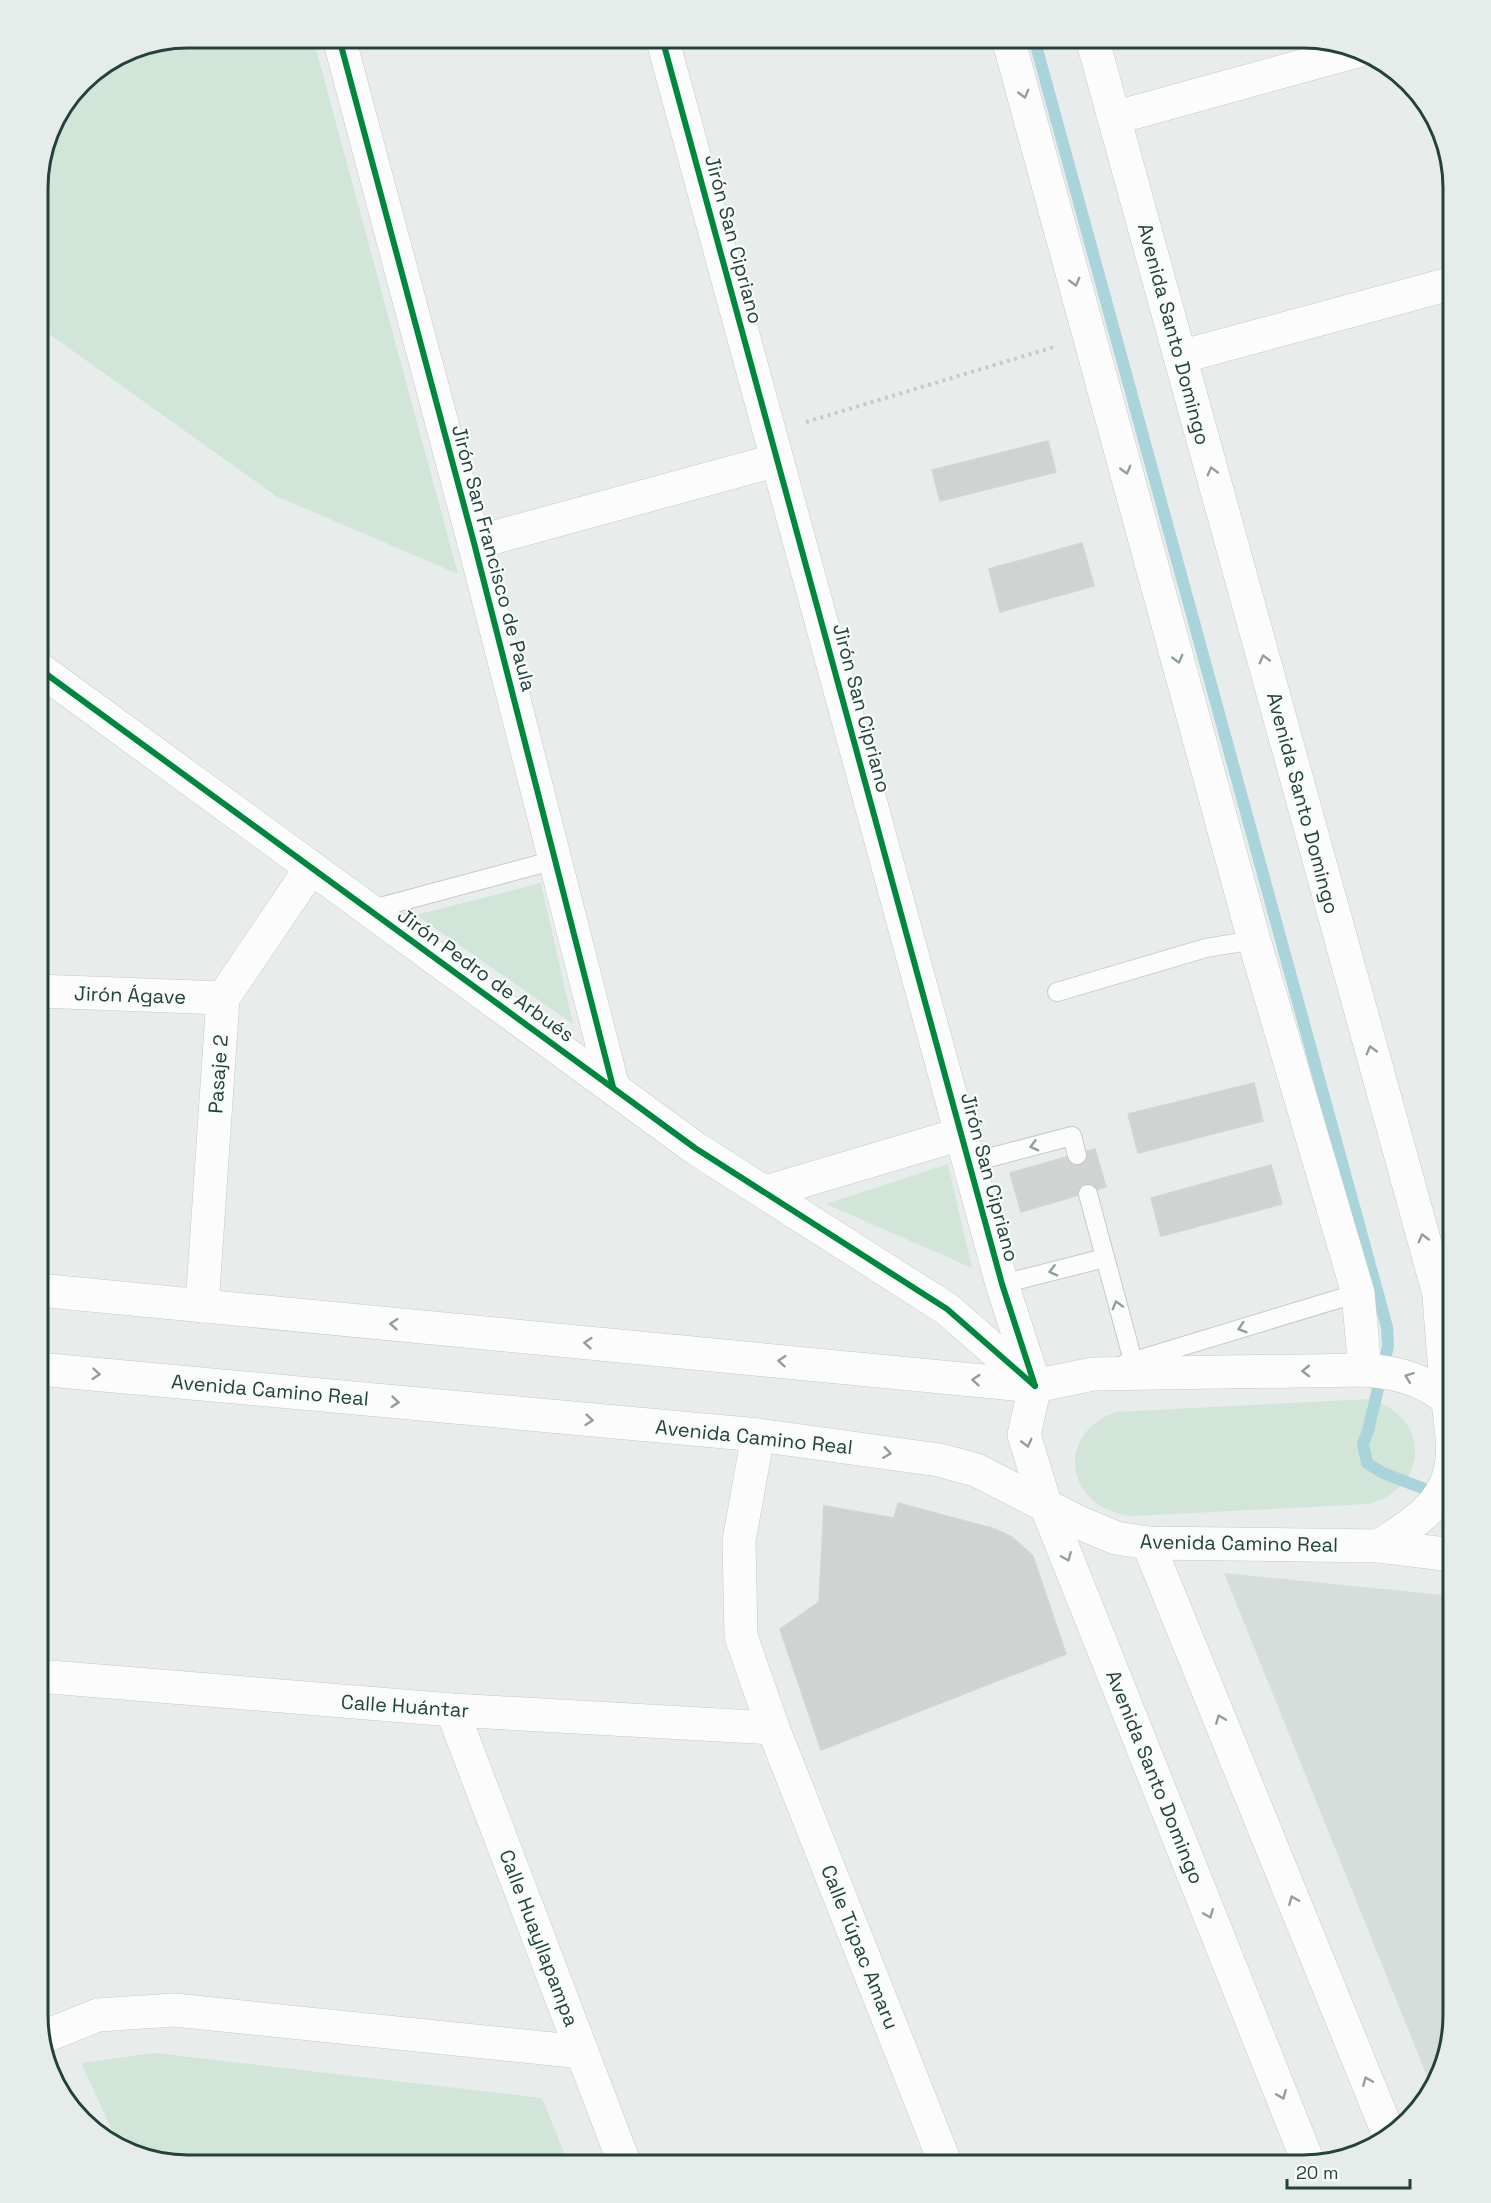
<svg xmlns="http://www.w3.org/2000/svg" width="1491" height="2203" font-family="'Space Grotesk',sans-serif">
  <rect width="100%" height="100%" fill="#e8edeb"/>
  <polygon fill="#d6dedb" points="1224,1573 1453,1596 1453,2016 1433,2091"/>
  <g fill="#d1e6d8">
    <polygon points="187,38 313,38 458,574 276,496 38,326 38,178 49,130 82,81 130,49"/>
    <polygon points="541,883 573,1024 416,915"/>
    <polygon points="948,1164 972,1268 826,1204"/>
    <path d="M 1370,1399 C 1432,1418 1429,1488 1368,1504 L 1132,1516 C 1066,1510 1053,1434 1116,1412 Z"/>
    <polygon points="155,2053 542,2098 569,2165 178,2165 119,2145 81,2063"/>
  </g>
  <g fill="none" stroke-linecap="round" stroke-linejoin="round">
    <polyline stroke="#a9d4db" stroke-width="12" points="1034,38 1387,1327 1388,1346 1368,1431 1363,1444 1367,1463 1383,1473 1438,1494"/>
  </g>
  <g fill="#cfd4d2" stroke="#d1d6d4" stroke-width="1.5">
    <polygon points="1048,441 1056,472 940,501 932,470"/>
    <polygon points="1082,543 1094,586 1000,612 989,569"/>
    <polygon points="1254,1083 1263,1121 1138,1153 1128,1114"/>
    <polygon points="1095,1149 1106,1187 1021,1212 1010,1173"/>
    <polygon points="1271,1165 1282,1204 1161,1236 1151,1198"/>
    <polygon points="898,1503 995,1529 1012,1537 1033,1556 1066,1654 821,1750 780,1629 819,1602 824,1506 894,1518"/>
  </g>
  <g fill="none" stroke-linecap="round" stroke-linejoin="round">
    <defs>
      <g id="service">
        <polyline points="369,910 555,860"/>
        <polyline points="1057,992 1206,948 1254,940"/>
        <polyline points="969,1163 1072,1136 1077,1155"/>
        <polyline points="1088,1194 1133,1361"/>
        <polyline points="1002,1284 1105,1258"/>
        <polyline points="1124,1364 1358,1293"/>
      </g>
      <g id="minor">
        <polyline points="339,38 474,543 613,1087"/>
        <polyline points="662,38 1002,1284 1035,1386"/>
        <polyline points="1114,118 1357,51"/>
        <polyline points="1180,357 1453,283"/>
        <polyline points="474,543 777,460"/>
        <polyline points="38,991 223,998"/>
        <polyline points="766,1192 961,1134"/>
        <polyline points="202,1306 223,998 311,868"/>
        <polyline points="758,1435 739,1541 741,1636 773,1728 946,2165"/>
        <polyline points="38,1676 452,1710 773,1728"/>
        <polyline points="452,1710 625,2165"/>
        <polyline points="43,2037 98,2015 174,2010 582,2052"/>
      </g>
      <g id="tertiary">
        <polyline points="38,668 695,1148 947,1309 1035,1386"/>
        <polyline points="1045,1503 1309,2164"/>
        <polyline points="1148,1543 1389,2135"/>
      </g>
      <g id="secondary">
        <polyline points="1008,38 1254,940 1358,1293 1365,1370"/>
        <path d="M 1092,38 L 1439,1294 C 1441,1327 1444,1359 1447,1392 C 1450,1427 1461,1463 1440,1495 C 1425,1518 1401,1531 1379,1546"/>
        <path d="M 38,1290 L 1035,1386 L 1093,1374 L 1365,1370 C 1402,1373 1424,1380 1453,1403"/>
        <polyline points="38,1369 758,1435 939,1460 976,1470 1078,1522 1116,1538 1148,1543 1379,1546 1453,1555"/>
        <polyline points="1035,1386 1024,1435 1045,1503"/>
      </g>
    </defs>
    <use href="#service" stroke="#c5cac8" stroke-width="20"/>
    <use href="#minor" stroke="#c5cac8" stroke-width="34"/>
    <use href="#tertiary" stroke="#c5cac8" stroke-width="34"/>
    <use href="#secondary" stroke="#c3cbc8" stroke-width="34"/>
    <polyline stroke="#c3ccca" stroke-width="4" stroke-dasharray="3 4.5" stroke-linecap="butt" points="806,422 1054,347"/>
    <use href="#service" stroke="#fcfcfc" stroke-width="18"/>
    <use href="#minor" stroke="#fcfcfc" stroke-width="33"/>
    <use href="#tertiary" stroke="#fcfcfc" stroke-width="33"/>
    <use href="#secondary" stroke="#fcfcfc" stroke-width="33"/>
    <defs>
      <g id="cycleway">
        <polyline points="339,38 474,543 613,1087"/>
        <polyline points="662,38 1002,1284 1035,1386"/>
        <polyline points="38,668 695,1148 947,1309 1035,1386"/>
      </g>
    </defs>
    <use href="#cycleway" stroke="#f7fbf9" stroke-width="10"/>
    <use href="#cycleway" stroke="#00873e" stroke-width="6"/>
  </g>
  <defs><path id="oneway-chevron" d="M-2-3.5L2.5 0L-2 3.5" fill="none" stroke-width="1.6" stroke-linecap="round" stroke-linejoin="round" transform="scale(1.5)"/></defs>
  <g stroke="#909f9b">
    <use href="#oneway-chevron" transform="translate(1024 94) rotate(75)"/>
    <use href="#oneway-chevron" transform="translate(1075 282) rotate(75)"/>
    <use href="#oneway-chevron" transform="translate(1126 470) rotate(75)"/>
    <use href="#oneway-chevron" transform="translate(1212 471) rotate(-105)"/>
    <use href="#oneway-chevron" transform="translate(1178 659) rotate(75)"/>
    <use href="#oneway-chevron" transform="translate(1264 659) rotate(-105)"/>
    <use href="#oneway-chevron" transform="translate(1371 1050) rotate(-105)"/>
    <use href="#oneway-chevron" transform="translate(1034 1146) rotate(165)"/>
    <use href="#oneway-chevron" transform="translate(1423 1238) rotate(-105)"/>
    <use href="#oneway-chevron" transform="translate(1053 1271) rotate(166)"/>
    <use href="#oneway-chevron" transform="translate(1117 1305) rotate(-105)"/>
    <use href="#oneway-chevron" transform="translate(394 1324) rotate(-175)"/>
    <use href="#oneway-chevron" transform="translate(1242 1328) rotate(163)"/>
    <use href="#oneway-chevron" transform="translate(588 1343) rotate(-175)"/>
    <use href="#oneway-chevron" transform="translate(782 1361) rotate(-175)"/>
    <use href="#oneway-chevron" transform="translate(1306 1371) rotate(179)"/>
    <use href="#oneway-chevron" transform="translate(96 1374) rotate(5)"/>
    <use href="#oneway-chevron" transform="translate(1409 1377) rotate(-159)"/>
    <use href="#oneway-chevron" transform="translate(976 1380) rotate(-175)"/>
    <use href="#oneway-chevron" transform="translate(395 1402) rotate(5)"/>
    <use href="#oneway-chevron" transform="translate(589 1420) rotate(5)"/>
    <use href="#oneway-chevron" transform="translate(1027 1443) rotate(76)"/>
    <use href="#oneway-chevron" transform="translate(887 1453) rotate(8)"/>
    <use href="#oneway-chevron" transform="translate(1067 1557) rotate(68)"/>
    <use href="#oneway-chevron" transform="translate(1220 1719) rotate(-112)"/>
    <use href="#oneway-chevron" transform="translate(1293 1900) rotate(-112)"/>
    <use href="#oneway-chevron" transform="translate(1209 1914) rotate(68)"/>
    <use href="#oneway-chevron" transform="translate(1367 2081) rotate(-112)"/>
    <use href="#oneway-chevron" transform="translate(1282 2095) rotate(68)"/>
  </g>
  <g text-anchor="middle" stroke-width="4.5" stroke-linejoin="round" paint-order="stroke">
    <g font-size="20" fill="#24423a" stroke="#f7fbf9">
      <text transform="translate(734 239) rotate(75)" y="7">Jirón San Cipriano</text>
      <text transform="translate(1174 334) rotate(75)" y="7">Avenida Santo Domingo</text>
      <text transform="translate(494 558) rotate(75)" y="7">Jirón San Francisco de Paula</text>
      <text transform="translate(862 708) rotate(75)" y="7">Jirón San Cipriano</text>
      <text transform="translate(1303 803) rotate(75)" y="7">Avenida Santo Domingo</text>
      <text transform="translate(486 975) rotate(36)" y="7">Jirón Pedro de Arbués</text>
      <text transform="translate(130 995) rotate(2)" y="7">Jirón Ágave</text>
      <text transform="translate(218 1074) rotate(-86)" y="7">Pasaje 2</text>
      <text transform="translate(990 1177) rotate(75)" y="7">Jirón San Cipriano</text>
      <text transform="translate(270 1390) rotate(5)" y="7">Avenida Camino Real</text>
      <text transform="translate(754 1437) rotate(6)" y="7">Avenida Camino Real</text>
      <text transform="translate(1239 1543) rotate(1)" y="7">Avenida Camino Real</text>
      <text transform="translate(405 1706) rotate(4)" y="7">Calle Huántar</text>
      <text transform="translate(1155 1777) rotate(68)" y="7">Avenida Santo Domingo</text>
      <text transform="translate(539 1938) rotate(69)" y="7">Calle Huayllapampa</text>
      <text transform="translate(860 1947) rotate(68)" y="7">Calle Túpac Amaru</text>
    </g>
  </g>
  <path d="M0 0H1491V2203H0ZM188 48H1303A140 140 0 0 1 1443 188V2015A140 140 0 0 1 1303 2155H188A140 140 0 0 1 48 2015V188A140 140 0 0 1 188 48Z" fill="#e6ecea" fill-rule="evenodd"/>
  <path fill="none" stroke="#24423a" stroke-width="3" d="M188 48H1303A140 140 0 0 1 1443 188V2015A140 140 0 0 1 1303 2155H188A140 140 0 0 1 48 2015V188A140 140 0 0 1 188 48Z"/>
  <path d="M1287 2179v9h123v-9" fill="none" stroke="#24423a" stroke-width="3"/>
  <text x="1296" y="2179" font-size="18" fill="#24423a" stroke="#f7fbf9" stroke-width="4.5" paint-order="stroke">20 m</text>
</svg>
